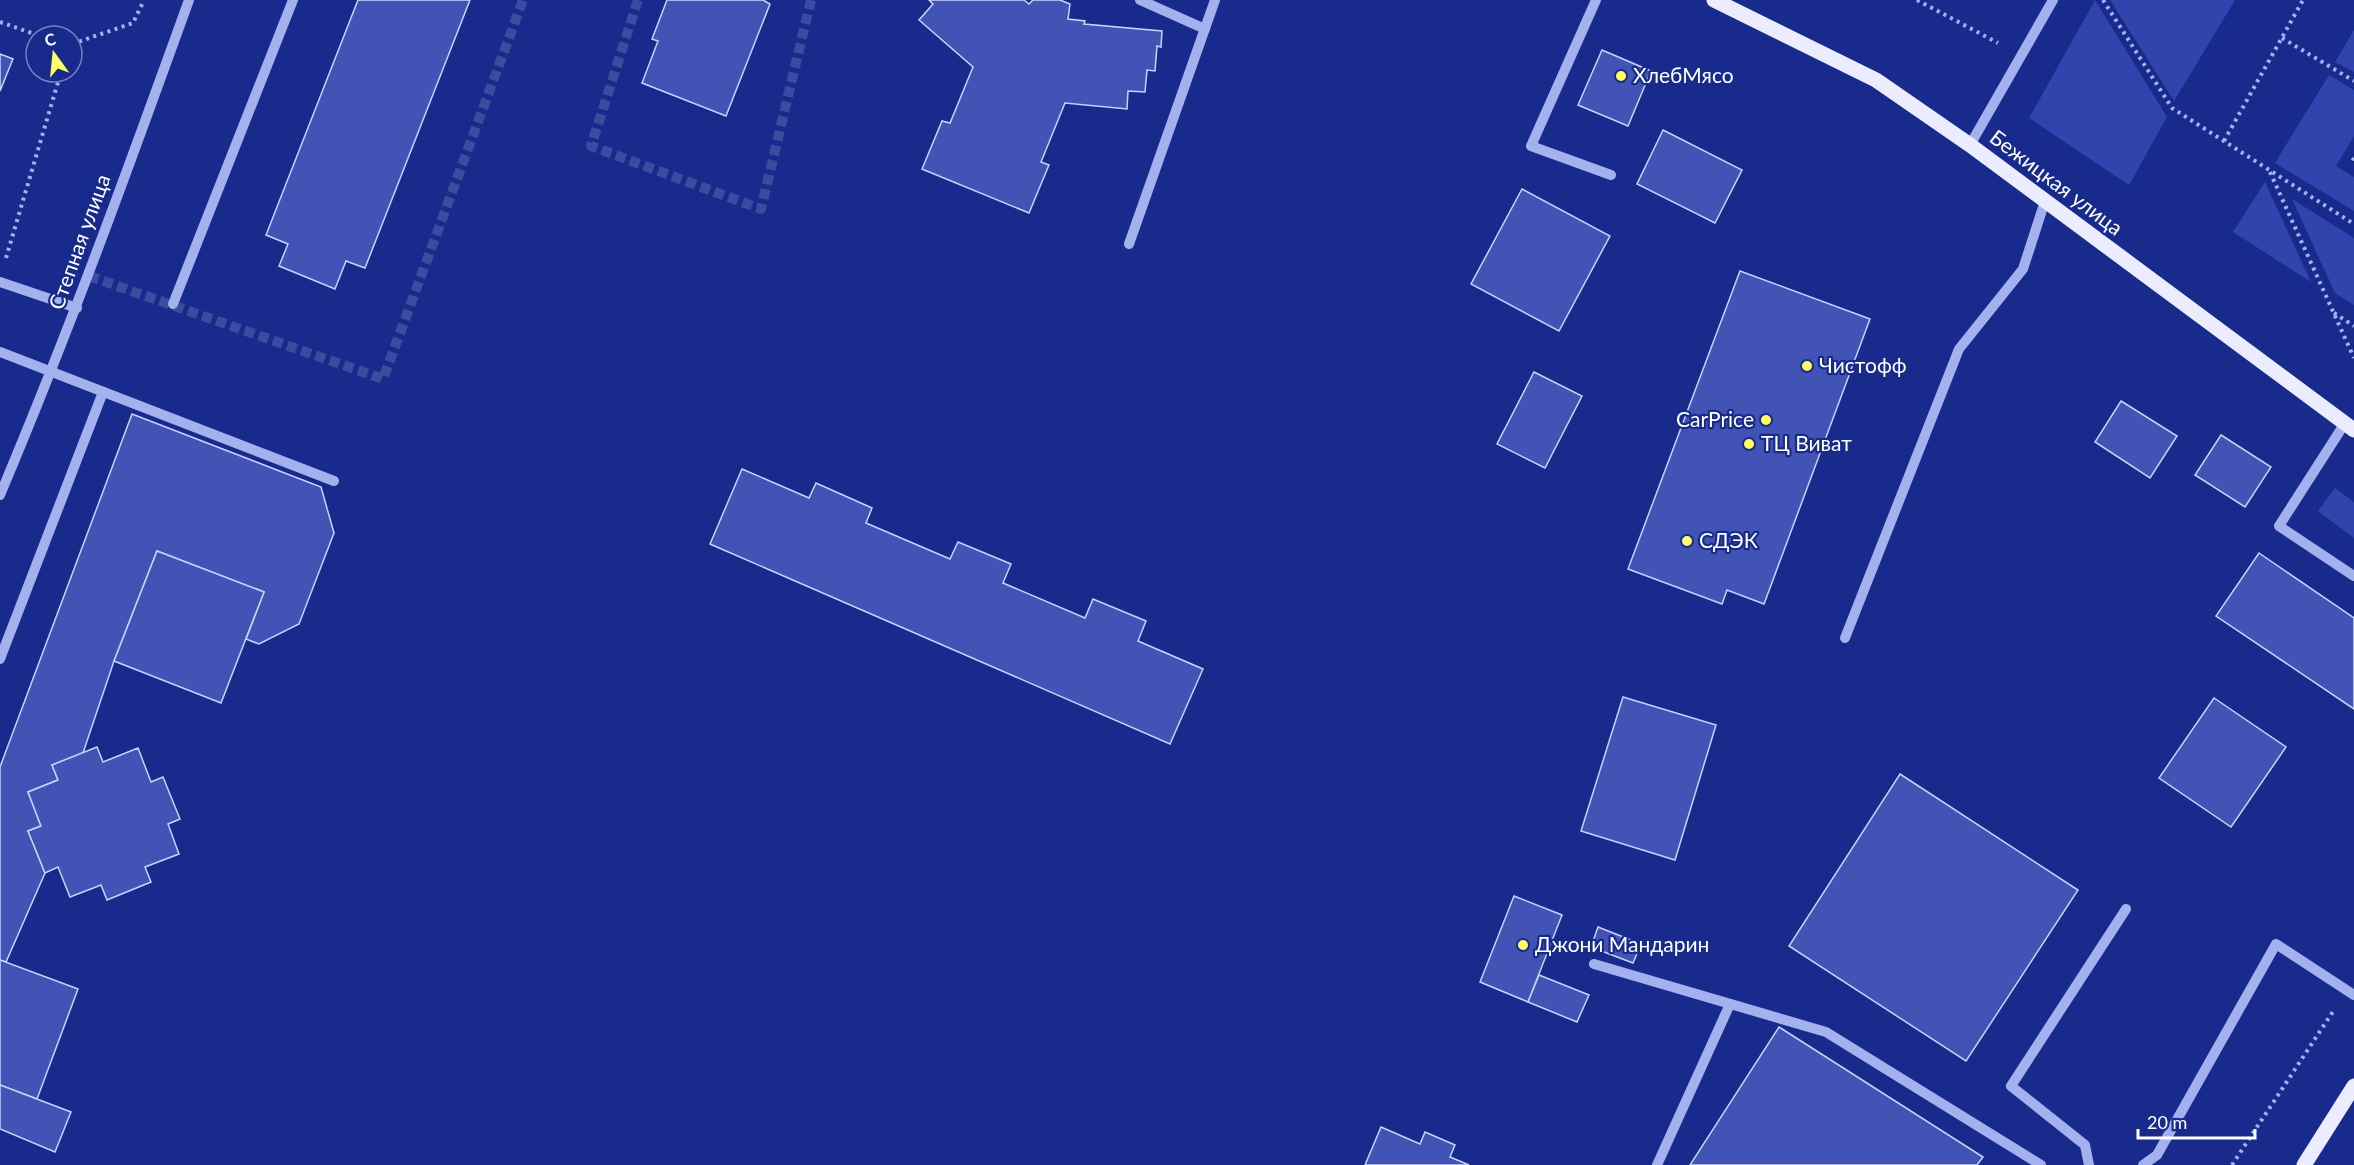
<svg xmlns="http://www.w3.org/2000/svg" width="2354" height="1165" font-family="Lato,sans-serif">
  <rect width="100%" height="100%" fill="#182b8d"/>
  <g fill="#2f44ad">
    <polygon points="2095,0 2167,117 2129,185 2029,118"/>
    <polygon points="2110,0 2235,0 2174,101"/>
    <polygon points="2354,30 2354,72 2335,62"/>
    <polygon points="2329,75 2354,90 2354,136 2336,166 2354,177 2354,211 2275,163"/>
    <polygon points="2265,182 2311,282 2233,232"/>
    <polygon points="2292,199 2354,238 2354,305 2335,293"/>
    <polygon points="2335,488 2354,502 2354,538 2318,511"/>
  </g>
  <g fill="#4154b5" stroke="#cad2fa" stroke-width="1.5">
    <polygon points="358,0 470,0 365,268 346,261 335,289 279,266 288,244 266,235"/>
    <polygon points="667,0 763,0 770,4 726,116 642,83 658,41 652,39"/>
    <polygon points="929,0 1024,0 1029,4 1033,0 1060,0 1070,4 1068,19 1085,21 1084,24 1162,31 1161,47 1157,46 1155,71 1147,70 1145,92 1128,91 1127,109 1065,103 1041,162 1049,165 1029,213 922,169 942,121 950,123 973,67 919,20 933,4"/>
    <polygon points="1602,50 1651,71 1628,126 1578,105"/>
    <polygon points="0,54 13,59 0,91"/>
    <polygon points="1663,130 1742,170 1715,223 1637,184"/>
    <polygon points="1522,189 1610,236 1559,331 1471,284"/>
    <polygon points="1740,271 1870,319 1764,604 1727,590 1722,604 1628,569"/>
    <polygon points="1534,372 1582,396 1545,468 1497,444"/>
    <polygon points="2121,401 2177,436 2150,478 2095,442"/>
    <polygon points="132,414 321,487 334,533 299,624 259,644 246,639 264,592 157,551 114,661 83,753 52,765 58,780 28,792 41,826 28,831 45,873 6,962 0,960 0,767"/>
    <polygon points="2221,435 2271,467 2245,507 2195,475"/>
    <polygon points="742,469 809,498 816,483 872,508 866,523 950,559 958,542 1011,564 1003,583 1085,618 1093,599 1146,621 1138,641 1203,669 1170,744 710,544"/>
    <polygon points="157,551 264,592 221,703 114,661"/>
    <polygon points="2259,553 2354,618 2354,709 2216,616"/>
    <polygon points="1623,697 1716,725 1675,860 1581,831"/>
    <polygon points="2214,698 2286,747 2231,827 2159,778"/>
    <polygon points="97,747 103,762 138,748 151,782 163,777 180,819 168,824 179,854 145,867 151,882 107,900 101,885 70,897 58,867 45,873 28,831 41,826 28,792 58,780 52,765"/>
    <polygon points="1900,774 2078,890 1966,1061 1789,946"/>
    <polygon points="1514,896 1562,915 1528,1002 1480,982"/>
    <polygon points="1598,927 1641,944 1633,963 1591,947"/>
    <polygon points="0,960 78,989 37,1099 0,1085"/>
    <polygon points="1539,975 1589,995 1577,1022 1528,1002"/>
    <polygon points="1779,1027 1983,1157 1977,1165 1690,1165"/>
    <polygon points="0,1085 71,1112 55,1152 0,1129"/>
    <polygon points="1381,1127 1420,1144 1425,1132 1455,1145 1450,1157 1469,1165 1365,1165"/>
  </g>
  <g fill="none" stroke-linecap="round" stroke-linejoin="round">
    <g stroke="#3b4b9e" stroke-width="10" stroke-dasharray="10 5" stroke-linecap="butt">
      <polyline points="638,0 591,146 761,209 811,0"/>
      <polyline points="89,276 383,379 523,0"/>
    </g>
    <g stroke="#a4b1ef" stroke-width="4" stroke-dasharray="3 4.5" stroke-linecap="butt">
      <polyline points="1917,0 1998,43"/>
      <polyline points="2103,0 2172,108 2354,224"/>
      <polyline points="0,22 40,36"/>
      <polyline points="2282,38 2354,81"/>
      <polyline points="72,44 133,23 144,0"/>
      <polyline points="2224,141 2303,0"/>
      <polyline points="2354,158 2352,162 2354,163"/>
      <polyline points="2270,172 2354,358"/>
      <polyline points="6,258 61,72"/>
      <polyline points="2334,313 2354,326"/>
      <polyline points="2232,1165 2334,1010"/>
    </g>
    <g stroke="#a4b1ef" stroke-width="10">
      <polyline points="1140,0 1205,29"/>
      <polyline points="1596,0 1531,146 1611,175"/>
      <polyline points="1970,145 2053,0"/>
      <polyline points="1129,244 1215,0"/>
      <polyline points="0,282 77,308"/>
      <polyline points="173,304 293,0"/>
      <polyline points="0,352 334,481"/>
      <polyline points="2345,423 2279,526 2354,576"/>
      <path d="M 0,495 C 69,332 129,166 189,0"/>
      <polyline points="1845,638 1959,349 2023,269 2045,201"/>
      <polyline points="0,659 103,392"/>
      <polyline points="1594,964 1826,1032 2041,1165"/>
      <polyline points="1657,1165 1730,1004"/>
      <polyline points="2089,1165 2085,1145 2011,1086 2126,909"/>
      <polyline points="2143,1165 2157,1155 2276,944 2354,995"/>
    </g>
    <g stroke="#ebedff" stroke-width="15">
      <polyline points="1714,0 1876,80 1970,145 2354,430"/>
      <polyline points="2304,1165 2354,1086"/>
    </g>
  </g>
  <g fill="#fffd61" stroke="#182b8d" stroke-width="2">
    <circle cx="1621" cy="76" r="6"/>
    <circle cx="1807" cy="366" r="6"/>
    <circle cx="1766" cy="420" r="6"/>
    <circle cx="1749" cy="444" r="6"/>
    <circle cx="1687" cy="541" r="6"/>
    <circle cx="1523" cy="945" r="6"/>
  </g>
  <g text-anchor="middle" stroke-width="4.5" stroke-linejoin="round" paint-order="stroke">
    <g font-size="21" fill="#fff" stroke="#182b8d" text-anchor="start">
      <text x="1633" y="83">ХлебМясо</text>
      <text x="1819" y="373">Чистофф</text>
      <text x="1754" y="427" text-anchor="end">CarPrice</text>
      <text x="1761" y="451">ТЦ Виват</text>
      <text x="1699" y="548">СДЭК</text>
      <text x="1535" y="952">Джони Мандарин</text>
    </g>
    <g font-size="21" fill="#fff" stroke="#182b8d">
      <text transform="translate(2056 183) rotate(37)" y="7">Бежицкая улица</text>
      <text transform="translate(80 242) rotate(-70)" y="7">Степная улица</text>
    </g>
  </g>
  <g transform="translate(54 54) rotate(345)"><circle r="28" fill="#182b8d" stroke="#7480bb" stroke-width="1.5"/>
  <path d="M0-4.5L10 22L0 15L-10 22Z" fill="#fffd61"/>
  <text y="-9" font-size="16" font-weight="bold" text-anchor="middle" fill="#ffffff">С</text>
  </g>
  <path d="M2138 1129v9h117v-9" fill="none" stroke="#ffffff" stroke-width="3"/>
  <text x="2147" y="1129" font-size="18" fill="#ffffff" stroke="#182b8d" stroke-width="4.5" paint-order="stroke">20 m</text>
</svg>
